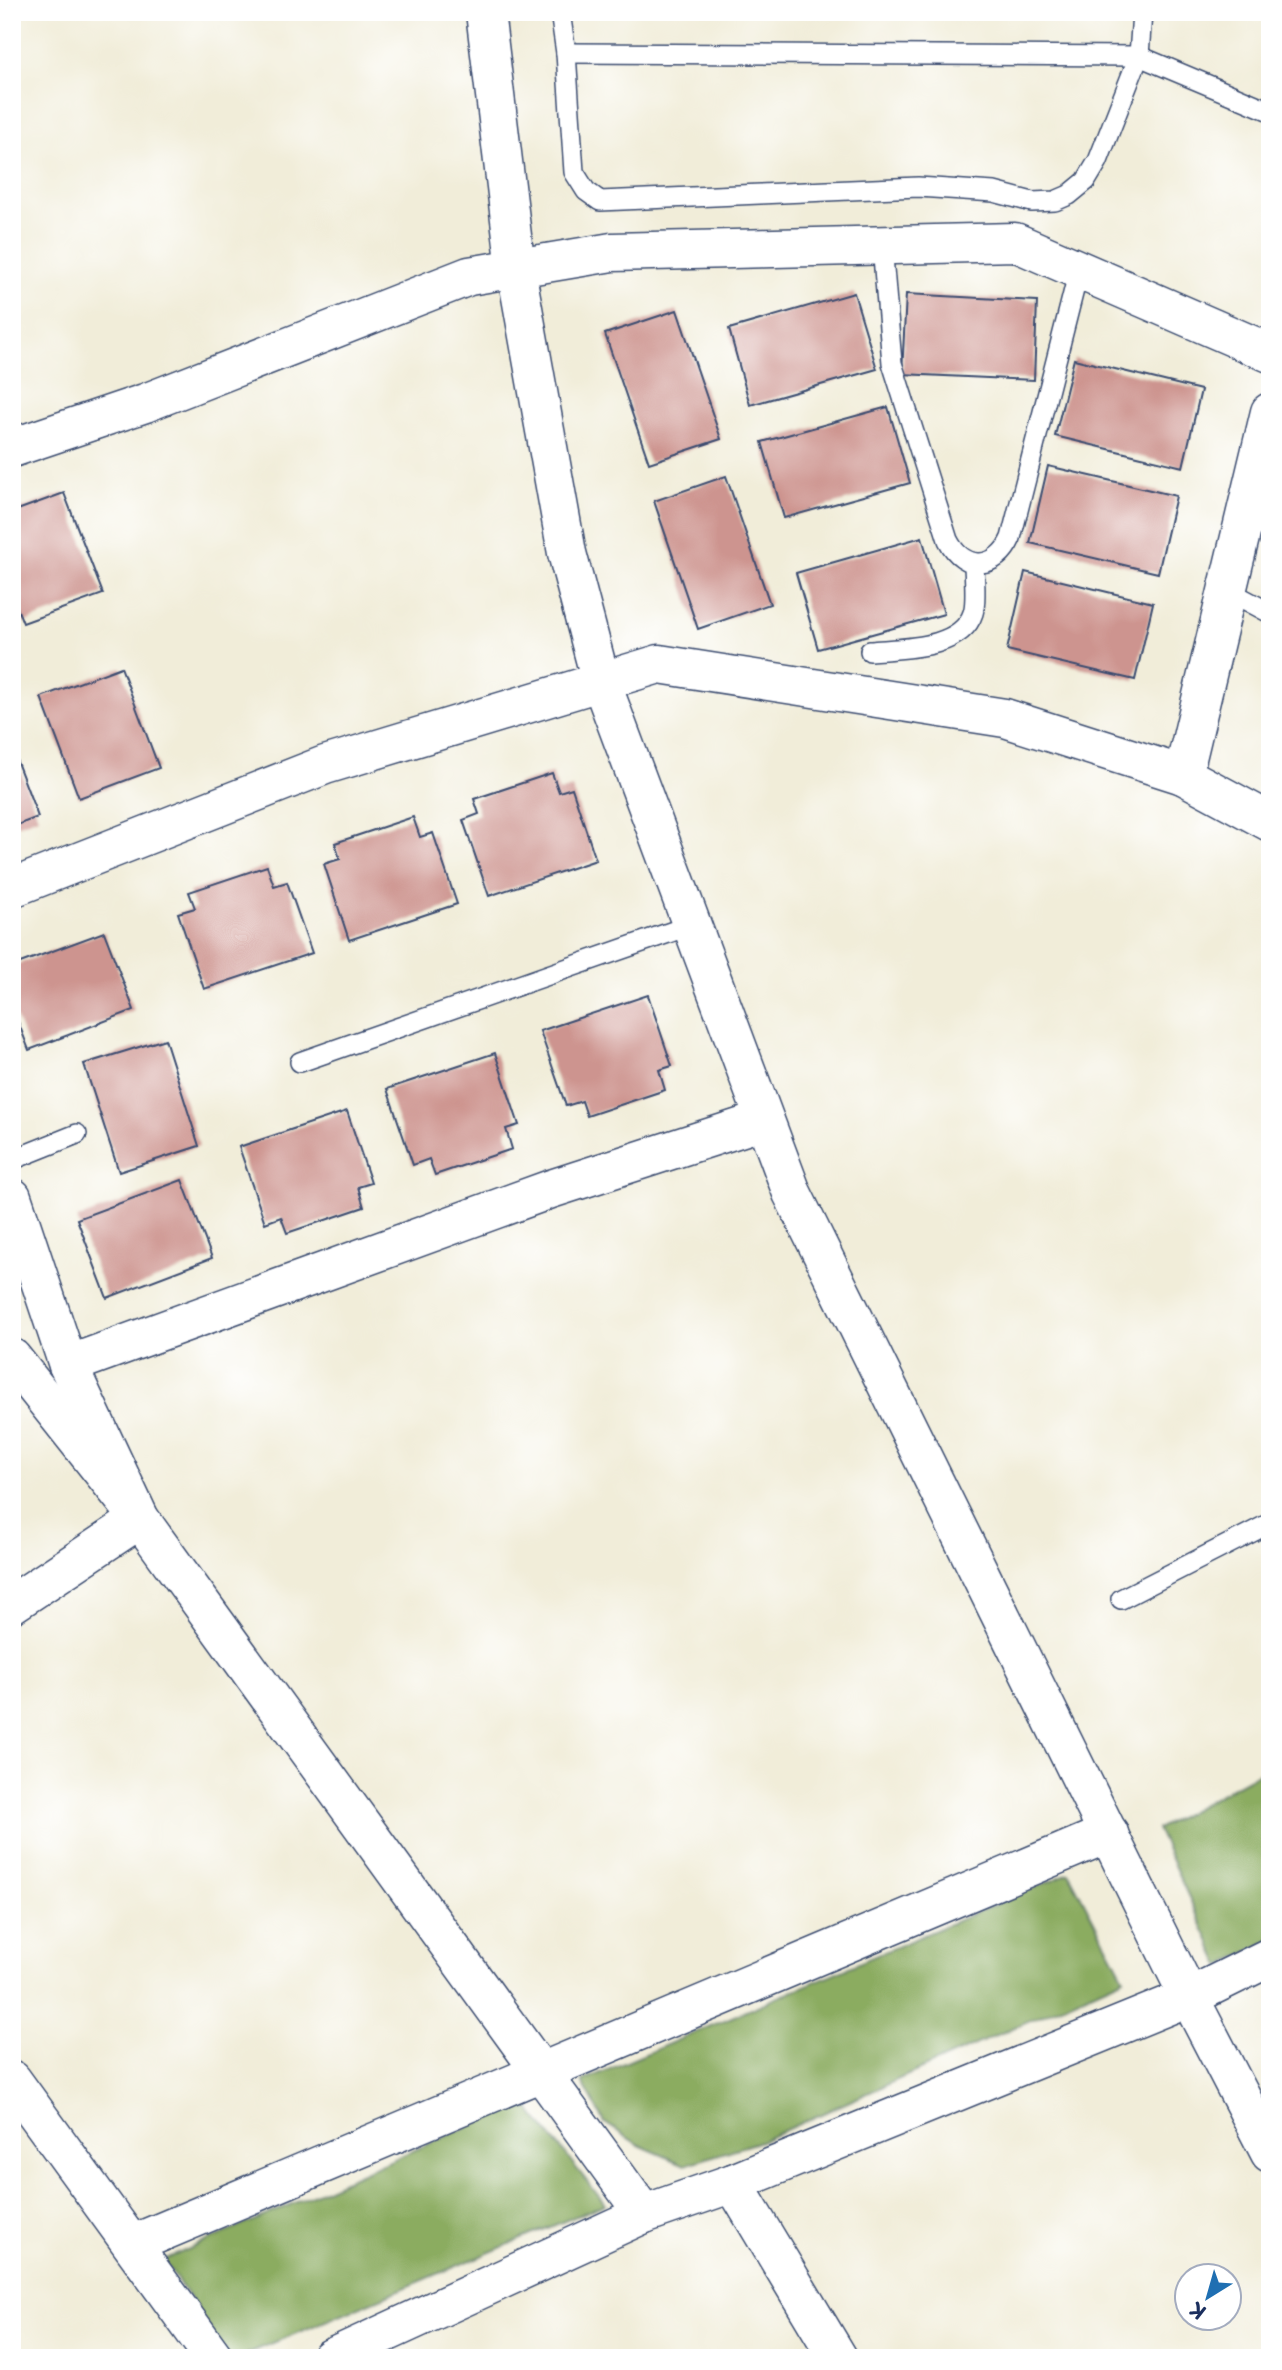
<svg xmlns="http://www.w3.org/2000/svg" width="1282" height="2370" font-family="'Playpen Sans',sans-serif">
  <rect width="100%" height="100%" fill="#fff"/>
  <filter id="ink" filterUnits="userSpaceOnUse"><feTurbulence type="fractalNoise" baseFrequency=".0143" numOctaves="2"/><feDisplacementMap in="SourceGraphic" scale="14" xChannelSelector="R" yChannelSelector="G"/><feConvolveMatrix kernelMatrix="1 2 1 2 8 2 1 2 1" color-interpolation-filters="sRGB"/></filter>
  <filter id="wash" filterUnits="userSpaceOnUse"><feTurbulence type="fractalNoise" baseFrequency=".00686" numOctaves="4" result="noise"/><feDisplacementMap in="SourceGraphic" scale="28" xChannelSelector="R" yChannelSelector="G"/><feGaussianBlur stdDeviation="1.57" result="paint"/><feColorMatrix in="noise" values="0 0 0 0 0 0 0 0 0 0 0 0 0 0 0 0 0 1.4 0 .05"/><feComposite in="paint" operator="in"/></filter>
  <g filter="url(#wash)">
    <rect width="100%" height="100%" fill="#f1edd9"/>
    <g fill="#8bac60" stroke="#536e5f" stroke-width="2">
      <polygon points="1270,1767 1270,1940 1221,1966 1157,1829"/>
      <polygon points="1069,1873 1124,1978 761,2141 685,2165 639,2145 605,2123 582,2081"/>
      <polygon points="524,2102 605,2204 237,2358 229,2358 164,2260"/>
    </g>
    <g id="blocks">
      <g fill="#cd948f">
        <polygon points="854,293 877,369 750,405 729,329"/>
        <polygon points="906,294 1037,301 1034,380 902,374"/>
        <polygon points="677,310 721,439 649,463 605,334"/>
        <polygon points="1074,359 1201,390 1183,467 1055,436"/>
        <polygon points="888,407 910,483 784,518 762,442"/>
        <polygon points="1048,466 1176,496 1158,573 1030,543"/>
        <polygon points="726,476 770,604 698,629 654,501"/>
        <polygon points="64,493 103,594 23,623 12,595 12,512"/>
        <polygon points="922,537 944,614 818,649 796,573"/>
        <polygon points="1025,572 1153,603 1135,680 1007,650"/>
        <polygon points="121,667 159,768 79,798 41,697"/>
        <polygon points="12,749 38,817 12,827"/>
        <polygon points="552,773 559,792 572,788 596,860 489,896 463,820 479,814 474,799"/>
        <polygon points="413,817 420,837 433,833 457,904 349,940 324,864 340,859 335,843"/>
        <polygon points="267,866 274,886 287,882 312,953 204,989 178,913 195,908 189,892"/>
        <polygon points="104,932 134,1010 29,1050 12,1006 12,966"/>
        <polygon points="648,995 672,1066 659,1070 665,1090 587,1116 582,1101 566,1106 540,1031"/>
        <polygon points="165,1039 199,1146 119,1172 84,1064"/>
        <polygon points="495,1053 519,1125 506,1129 512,1149 435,1175 429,1159 413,1165 387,1089"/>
        <polygon points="347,1111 371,1183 358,1187 364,1207 287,1233 281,1217 265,1223 239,1147"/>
        <polygon points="182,1180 212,1258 107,1298 77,1219"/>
      </g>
    </g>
  </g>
  <g filter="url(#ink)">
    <use href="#blocks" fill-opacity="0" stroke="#3b4c70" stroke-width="2"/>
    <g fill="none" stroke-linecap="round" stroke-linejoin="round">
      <defs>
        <g id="service">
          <polyline points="560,12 566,53 574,172 586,191 600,201 918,187 994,192 1032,202 1055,201 1069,195 1086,181 1098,161 1139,56 1142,12"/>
          <polyline points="566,53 1139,56 1270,111"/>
          <path d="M 882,245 L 892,363 L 948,540 C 964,572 997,570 1011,538 L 1079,270"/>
          <polyline points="1227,590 1270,613"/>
          <path d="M 870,651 C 901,648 961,650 973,613 C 977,601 974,576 974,563"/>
          <polyline points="300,1062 691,925"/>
          <polyline points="12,1160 77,1134"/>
          <polyline points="1121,1599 1270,1523"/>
        </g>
        <g id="minor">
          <polyline points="485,12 516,269 567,553 601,682 792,1193 1189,1997 1270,2153"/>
          <polyline points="12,448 145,403 469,276 612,252 1015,242 1270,353"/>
          <polyline points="1183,775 1270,412"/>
          <polyline points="12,888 325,765 659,664 1005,718 1183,775 1270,822"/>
          <polyline points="12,1197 68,1365 140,1519 644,2214"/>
          <polyline points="12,1358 140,1519 12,1604"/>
          <polyline points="68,1365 551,1189 764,1120"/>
          <polyline points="12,2080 214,2358"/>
          <polyline points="733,2183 838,2358"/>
          <polyline points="133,2244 1109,1833"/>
          <polyline points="331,2358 644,2214 733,2183 1189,1997 1270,1957"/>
        </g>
      </defs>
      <use href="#service" stroke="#3b4c70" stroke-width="22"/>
      <use href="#minor" stroke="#3b4c70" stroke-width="41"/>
      <use href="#service" stroke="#fff" stroke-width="19"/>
      <use href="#minor" stroke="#fff" stroke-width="38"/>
    </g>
  </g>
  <rect width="1282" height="2370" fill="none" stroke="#fff" stroke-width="42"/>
  <g transform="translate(1208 2297) rotate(217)"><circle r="33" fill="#ffffff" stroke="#a4acbf" stroke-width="2"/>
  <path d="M0-5L12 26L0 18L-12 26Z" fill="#1f6fb2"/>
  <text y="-10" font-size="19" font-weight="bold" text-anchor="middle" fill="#1b2f5e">K</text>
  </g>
</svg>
